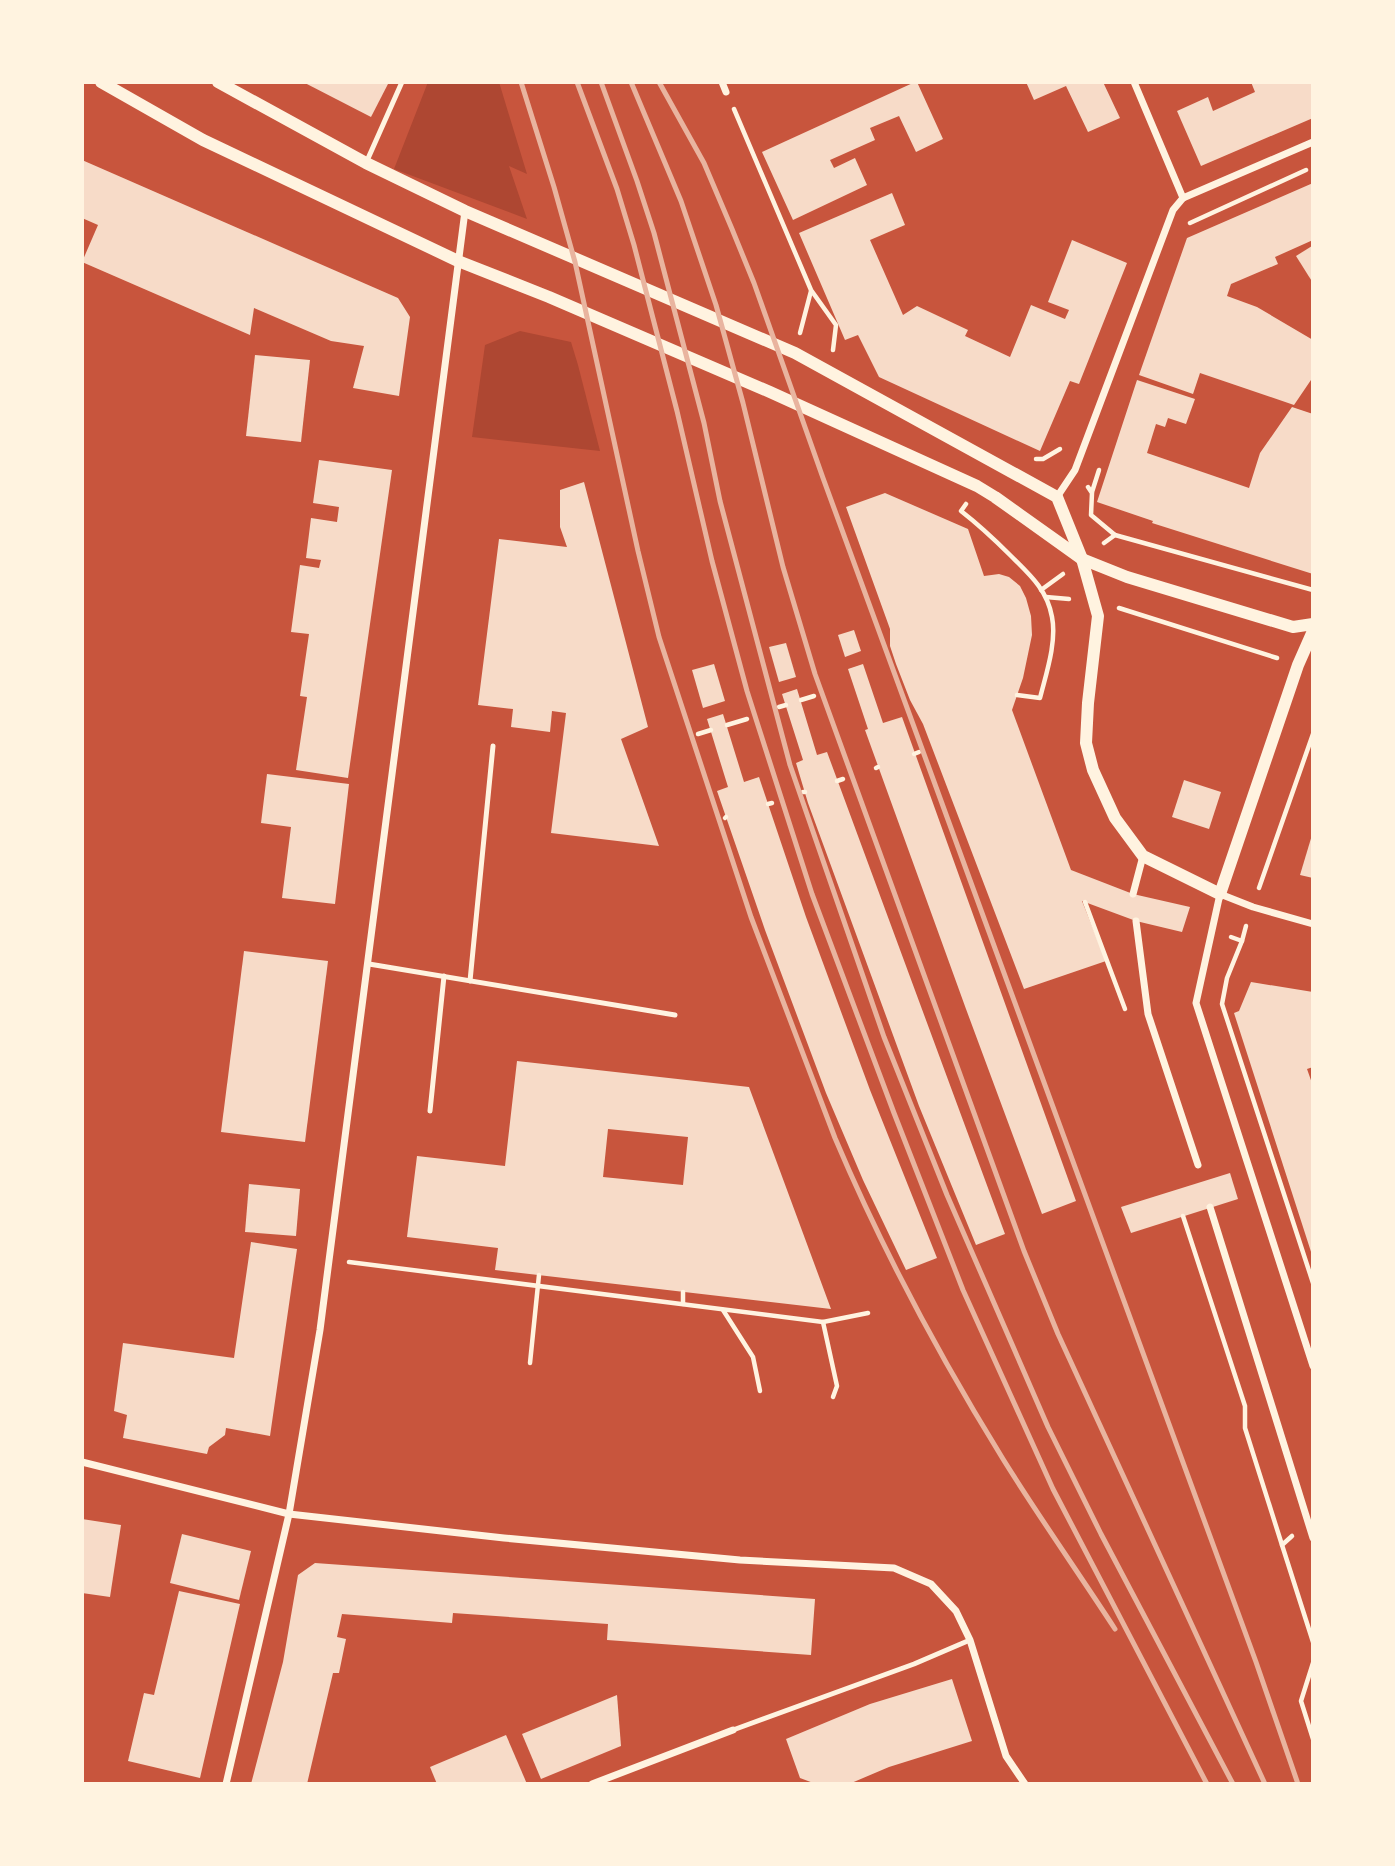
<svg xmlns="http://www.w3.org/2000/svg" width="1395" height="1866" font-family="'Sofia Sans Condensed',sans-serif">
  <rect width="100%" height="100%" fill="#c8553d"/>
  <g fill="#ae4732">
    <polygon points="428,82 499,82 527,174 509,166 527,219 394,169"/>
    <polygon points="520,331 571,342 578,365 600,451 472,437 485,345"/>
  </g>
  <g fill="#f7dbc8" fill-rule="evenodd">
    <polygon points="303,82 389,82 371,117"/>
    <polygon points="915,82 917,82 943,139 916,152 899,116 870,128 875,140 830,160 834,168 855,158 867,185 793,220 762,152"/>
    <polygon points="1026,82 1103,82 1120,118 1088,132 1066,86 1034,100"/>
    <polygon points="1251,82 1313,82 1313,118 1201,166 1177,111 1208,97 1213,111 1255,92"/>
    <polygon points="82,160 398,298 410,317 399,396 353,388 364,346 331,341 254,308 250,335 82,262 98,225 82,218"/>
    <polygon points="1313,183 1313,240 1275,257 1278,264 1231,284 1227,296 1257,307 1313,340 1313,377 1294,405 1200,373 1193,394 1139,375 1187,238"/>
    <polygon points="892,193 905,225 870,240 903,315 917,306 968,330 965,336 1010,357 1031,305 1065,319 1069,310 1048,302 1072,240 1127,263 1079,384 1070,381 1040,451 879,377 858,335 845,340 799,233"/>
    <polygon points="1312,246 1313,247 1313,283 1296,256"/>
    <polygon points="255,355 310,360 301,442 246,436"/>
    <polygon points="1137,380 1195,399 1186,424 1168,418 1165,427 1156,424 1147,453 1249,488 1260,453 1292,407 1313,414 1313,574 1152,523 1153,521 1097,502"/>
    <polygon points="319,460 392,470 348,778 296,770 307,697 300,696 309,634 291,632 300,565 319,568 321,560 306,558 311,518 337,522 339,507 313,503"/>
    <polygon points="584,482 648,727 621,739 659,846 551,833 566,713 552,711 550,732 511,727 513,709 478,705 499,539 567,547 560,527 560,490"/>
    <polygon points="885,493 968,529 984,576 999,574 1009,577 1020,586 1026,598 1031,616 1032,635 1023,678 1012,710 1071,870 1133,894 1190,907 1182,932 1136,921 1082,901 1106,961 1024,989 923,724 910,700 896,664 890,646 890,629 846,507"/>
    <polygon points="854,630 861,651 845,657 838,635"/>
    <polygon points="786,643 796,677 779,682 769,647"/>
    <polygon points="714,664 725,701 703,708 692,670"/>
    <polygon points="863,664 883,723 902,717 1076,1201 1042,1214 966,1009 865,730 868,729 848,669"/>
    <polygon points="797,689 817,755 827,752 1005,1234 976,1245 919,1106 808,803 796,763 803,760 782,694"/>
    <polygon points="723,714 744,782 759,777 806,917 870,1090 937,1258 906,1270 863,1180 826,1093 765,930 717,791 728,787 707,719"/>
    <polygon points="267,774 349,784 335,904 282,898 291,827 261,823"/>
    <polygon points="1184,780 1221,792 1209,829 1172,817"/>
    <polygon points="1312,835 1313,835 1313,878 1300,875"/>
    <polygon points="244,951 328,961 305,1142 221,1132"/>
    <polygon points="1251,982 1313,992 1313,1067 1307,1069 1313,1086 1313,1258 1234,1013 1239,1011"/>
    <path d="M 517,1061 L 749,1087 L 831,1309 L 495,1270 L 498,1248 L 407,1237 L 417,1156 L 505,1166 ZM 608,1129 L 688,1137 L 683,1185 L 603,1177 Z"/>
    <polygon points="1230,1173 1238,1199 1131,1233 1121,1207"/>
    <polygon points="249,1184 300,1189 296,1236 245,1232"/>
    <polygon points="251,1242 297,1249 270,1436 226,1428 225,1435 209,1447 207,1454 123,1438 127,1415 114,1411 123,1343 234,1358"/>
    <polygon points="82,1519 121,1525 110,1597 82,1593"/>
    <polygon points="182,1534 251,1551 239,1600 170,1583"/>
    <polygon points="315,1563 815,1599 811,1655 607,1640 608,1624 453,1613 452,1623 342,1614 337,1637 346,1639 339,1673 333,1673 307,1784 251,1784 283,1662 298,1575"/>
    <polygon points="179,1591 240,1604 200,1778 128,1761 144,1693 154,1695"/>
    <polygon points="952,1679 972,1741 889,1767 849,1784 816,1784 800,1778 786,1739 870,1704"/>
    <polygon points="617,1695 621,1746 541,1779 522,1734"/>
    <polygon points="506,1735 527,1784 437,1784 430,1767"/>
  </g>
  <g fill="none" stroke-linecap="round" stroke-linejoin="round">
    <g stroke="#fff3e0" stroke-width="4.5">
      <polyline points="734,109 811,290 836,325 833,350"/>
      <polyline points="1190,223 1306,170"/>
      <polyline points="800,333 811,291"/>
      <polyline points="1036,459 1043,459 1060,449"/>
      <polyline points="1088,487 1092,493 1091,515 1115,535 1104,543"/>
      <polyline points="1092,492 1099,470"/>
      <path d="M 966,504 L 961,511 C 979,525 994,539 1010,555 C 1029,574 1047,589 1052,617 C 1057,642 1046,674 1040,698 L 1017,695"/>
      <polyline points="1115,535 1313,590"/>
      <polyline points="1041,590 1063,574"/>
      <polyline points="1046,597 1069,599"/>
      <polyline points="1119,608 1277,658"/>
      <polyline points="801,700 814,696"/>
      <polyline points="779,707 786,705"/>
      <polyline points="727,725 747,719"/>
      <polyline points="698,734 711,730"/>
      <polyline points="914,754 919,752"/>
      <polyline points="876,768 878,767"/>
      <polyline points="837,781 843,779"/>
      <polyline points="803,792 805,792"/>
      <polyline points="768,804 772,803"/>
      <polyline points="725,818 726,817"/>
      <polyline points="1259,888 1313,734"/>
      <polyline points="1085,902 1125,1009"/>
      <polyline points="1231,937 1242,941 1246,926"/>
      <polyline points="1242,941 1227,978 1222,1004 1313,1283"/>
      <polyline points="1183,1216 1245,1406 1245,1428 1282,1545"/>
      <polyline points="349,1262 823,1322 868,1313"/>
      <polyline points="683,1304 683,1292"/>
      <polyline points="723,1310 753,1357 760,1391"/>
      <polyline points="823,1322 837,1386 833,1397"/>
      <polyline points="530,1363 539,1275"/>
      <polyline points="1292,1536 1282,1545 1313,1642"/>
      <polyline points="1313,1663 1301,1701 1313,1739"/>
    </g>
    <g stroke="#fff3e0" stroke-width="5">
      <polyline points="366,163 402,82"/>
      <polyline points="369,964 675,1015"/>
      <polyline points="470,981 493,746"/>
      <polyline points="430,1111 444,976"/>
      <polyline points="733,1730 914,1664 970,1640"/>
    </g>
    <g stroke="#fff3e0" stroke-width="7">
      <polyline points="722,82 726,92"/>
      <polyline points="1134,82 1183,198"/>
      <polyline points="1057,497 1075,470 1173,210 1183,198 1313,142"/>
      <polyline points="1133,894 1143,856"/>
      <polyline points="1136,921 1148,1014 1198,1165"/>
      <polyline points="1313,924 1253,907 1220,894 1196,1003 1313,1366"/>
      <polyline points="1210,1207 1313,1538"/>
      <polyline points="82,1462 289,1514 504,1538 740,1560 894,1568 931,1584 956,1611 970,1640 1006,1756 1025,1784"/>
      <polyline points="226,1784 289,1514 320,1330 465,211"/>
      <polyline points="592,1784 733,1730"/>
    </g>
    <g stroke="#fff3e0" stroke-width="12">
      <polyline points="101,82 203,140 458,261 549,297 770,392 977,486 995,497 1082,559 1127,577 1293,627 1313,624"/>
      <polyline points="218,82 366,163 465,211 795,353 1057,497 1082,559 1098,616 1088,703 1086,743 1093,770 1115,818 1143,856 1220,894 1298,665 1313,631"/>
    </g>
    <g stroke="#e9b49f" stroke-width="5">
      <path d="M 521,82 L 554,187 L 575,262 L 638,551 L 659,637 L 751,917 L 835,1138 C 882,1249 940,1357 1003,1459 C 1039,1517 1078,1572 1115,1629"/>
      <polyline points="577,82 617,189 634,245 677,411 712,561 747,691 812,894 894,1113 963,1290 1053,1489 1207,1784"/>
      <polyline points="601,82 637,181 654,233 704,423 720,501 790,765 884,1037 947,1195 1048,1427 1101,1534 1233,1784"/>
      <polyline points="631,82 681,201 716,305 743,403 783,567 815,674 1024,1251 1058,1334 1265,1784"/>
      <polyline points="659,82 704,163 732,229 754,283 823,478 1256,1662 1298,1784"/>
    </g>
  </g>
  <rect width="1395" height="1866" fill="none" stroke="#fff3e0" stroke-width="168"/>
</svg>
